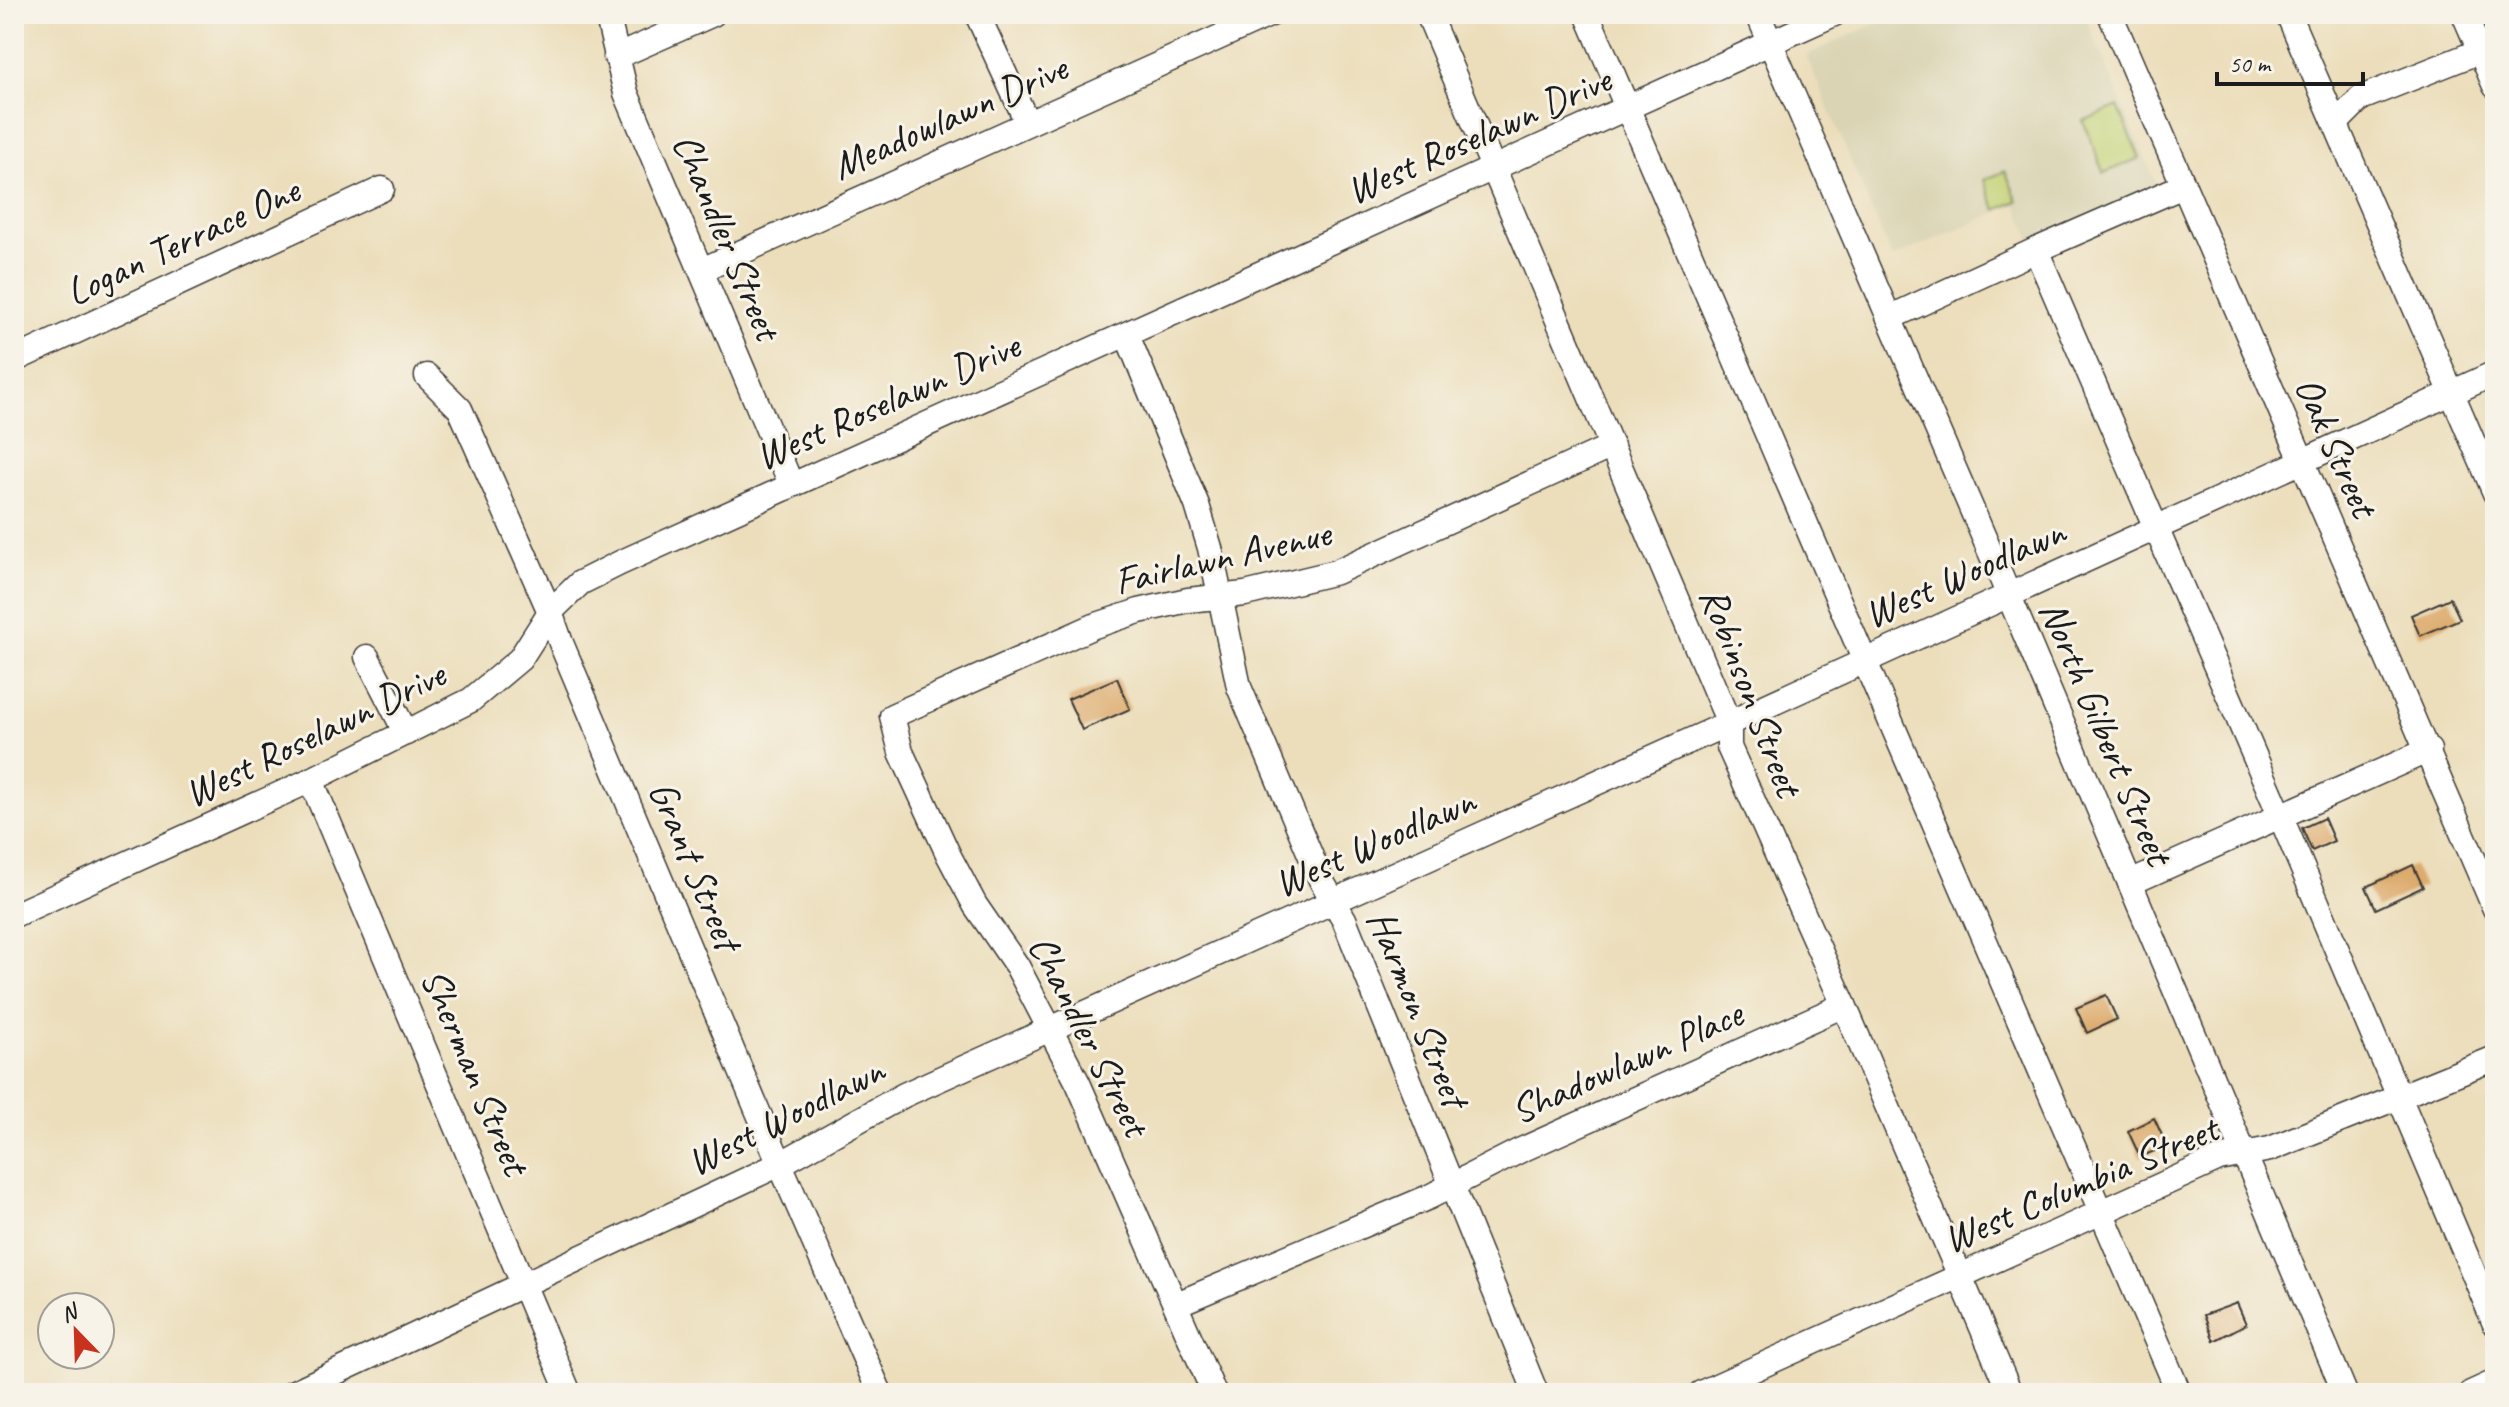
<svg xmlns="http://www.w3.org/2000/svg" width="2509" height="1407" font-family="Caveat,sans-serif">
  <rect width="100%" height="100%" fill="#f7f3e8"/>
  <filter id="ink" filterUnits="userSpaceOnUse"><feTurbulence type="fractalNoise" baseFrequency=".0125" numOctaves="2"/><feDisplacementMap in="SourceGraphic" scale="16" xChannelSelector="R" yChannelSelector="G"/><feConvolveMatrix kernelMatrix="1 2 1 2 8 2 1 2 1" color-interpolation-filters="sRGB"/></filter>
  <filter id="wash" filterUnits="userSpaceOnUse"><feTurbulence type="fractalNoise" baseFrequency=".006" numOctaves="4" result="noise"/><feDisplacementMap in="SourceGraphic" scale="32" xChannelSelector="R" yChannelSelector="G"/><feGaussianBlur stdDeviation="1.8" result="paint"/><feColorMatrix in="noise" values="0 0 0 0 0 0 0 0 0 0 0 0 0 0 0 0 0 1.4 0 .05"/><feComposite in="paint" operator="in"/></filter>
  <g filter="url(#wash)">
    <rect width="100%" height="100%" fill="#ecdebb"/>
    <polygon fill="#dad4b4" points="1896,14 2084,14 2161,195 2036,250 2016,204 1892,258 1806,55"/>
    <g fill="#c3d274" stroke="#707748" stroke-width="2">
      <polygon points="2118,106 2140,158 2104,173 2083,121"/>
      <polygon points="2005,171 2018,201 1996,210 1984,180"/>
    </g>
    <g id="blocks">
      <g fill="#ddab6d">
        <polygon points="2450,598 2460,619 2420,636 2411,615"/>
        <polygon points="1117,678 1130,709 1082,730 1068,699"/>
        <polygon points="2324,818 2334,841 2312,851 2302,828"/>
        <polygon points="2413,865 2423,887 2376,909 2366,887"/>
        <polygon points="2106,995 2117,1019 2087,1033 2076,1008"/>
        <polygon points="2154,1118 2167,1146 2140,1157 2128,1131"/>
        <polygon points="2237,1303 2246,1324 2214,1341 2204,1315"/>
      </g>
    </g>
  </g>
  <g filter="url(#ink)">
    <use href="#blocks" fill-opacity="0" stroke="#3b3934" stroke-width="2"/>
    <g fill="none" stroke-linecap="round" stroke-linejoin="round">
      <defs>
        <g id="minor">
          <polyline points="607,14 626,93 791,484"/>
          <polyline points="977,14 1027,122"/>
          <polyline points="1428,14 1729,723 1729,747 1844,1005 2010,1393"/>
          <polyline points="1587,14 2179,1393"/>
          <polyline points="1758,14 2001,577 2345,1393"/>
          <polyline points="2110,14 2495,909"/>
          <polyline points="2288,14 2495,493"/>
          <polyline points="2464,14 2495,86"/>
          <polyline points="616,57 713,14"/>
          <polyline points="2336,123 2361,98 2480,51"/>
          <polyline points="2036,250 2280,815 2495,1324"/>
          <polyline points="702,270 1271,14"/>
          <polyline points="1889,318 2036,250 2183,186"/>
          <polyline points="1127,335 1197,505 1210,548 1239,687 1321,880 1344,919 1536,1393"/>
          <polyline points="14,360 382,189"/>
          <polyline points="427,376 460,409 550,612 561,643 780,1164 880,1393"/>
          <polyline points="367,657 406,733"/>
          <polyline points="311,780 569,1393"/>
          <polyline points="2130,883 2429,750"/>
          <polyline points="14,915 311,780 471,700 520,659 550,612 580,583 620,563 1834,14"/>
          <polyline points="1177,1304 1429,1197 1519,1151 1844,1005"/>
          <polyline points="292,1393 780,1164 904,1095 1729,723 2495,373"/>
          <polyline points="1214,1393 1078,1083 1017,966 975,905 949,856 901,752 892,716 1094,626 1139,611 1188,600 1245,594 1336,572 1612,446"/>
          <polyline points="1701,1393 2219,1159 2270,1149 2495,1058"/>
          <polyline points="2471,1393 2495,1382"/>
        </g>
      </defs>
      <use href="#minor" stroke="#3b3934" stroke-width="27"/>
      <use href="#minor" stroke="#fff" stroke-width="24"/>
    </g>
  </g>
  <g text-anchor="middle" stroke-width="6" stroke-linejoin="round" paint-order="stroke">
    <g font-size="40" fill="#1c1c1c" stroke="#f7f3e8">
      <text transform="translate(949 116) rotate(-24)" y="14">Meadowlawn Drive</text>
      <text transform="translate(1478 134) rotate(-24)" y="14">West Roselawn Drive</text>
      <text transform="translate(728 236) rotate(67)" y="14">Chandler Street</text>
      <text transform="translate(182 240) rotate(-25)" y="14">Logan Terrace One</text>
      <text transform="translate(887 400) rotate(-24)" y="14">West Roselawn Drive</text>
      <text transform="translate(2337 446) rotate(66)" y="14">Oak Street</text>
      <text transform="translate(1222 556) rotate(-13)" y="14">Fairlawn Avenue</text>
      <text transform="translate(1964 572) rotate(-24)" y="14">West Woodlawn</text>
      <text transform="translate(1752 691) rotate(69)" y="14">Robinson Street</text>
      <text transform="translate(2107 732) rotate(67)" y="14">North Gilbert Street</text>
      <text transform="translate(314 733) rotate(-26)" y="14">West Roselawn Drive</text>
      <text transform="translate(1374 841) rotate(-24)" y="14">West Woodlawn</text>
      <text transform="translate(696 865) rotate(67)" y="14">Grant Street</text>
      <text transform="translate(1419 1008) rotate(68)" y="14">Harmon Street</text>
      <text transform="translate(1090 1035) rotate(63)" y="14">Chandler Street</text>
      <text transform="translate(1626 1061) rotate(-24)" y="14">Shadowlawn Place</text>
      <text transform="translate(476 1071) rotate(67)" y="14">Sherman Street</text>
      <text transform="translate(785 1115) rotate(-27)" y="14">West Woodlawn</text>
      <text transform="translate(2080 1183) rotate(-23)" y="14">West Columbia Street</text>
    </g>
  </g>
  <rect width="2509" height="1407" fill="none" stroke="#f7f3e8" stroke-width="48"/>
  <g transform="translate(76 1331) rotate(337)"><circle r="38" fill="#f7f3e8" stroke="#9f9d96" stroke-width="2"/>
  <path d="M0-6L14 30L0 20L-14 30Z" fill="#c8321e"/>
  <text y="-12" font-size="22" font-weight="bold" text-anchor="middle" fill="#1c1c1c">N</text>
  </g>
  <path d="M2217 72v12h146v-12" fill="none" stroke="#1c1c1c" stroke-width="4"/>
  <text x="2229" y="72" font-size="24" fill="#1c1c1c" stroke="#f7f3e8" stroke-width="6" paint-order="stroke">50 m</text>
</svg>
